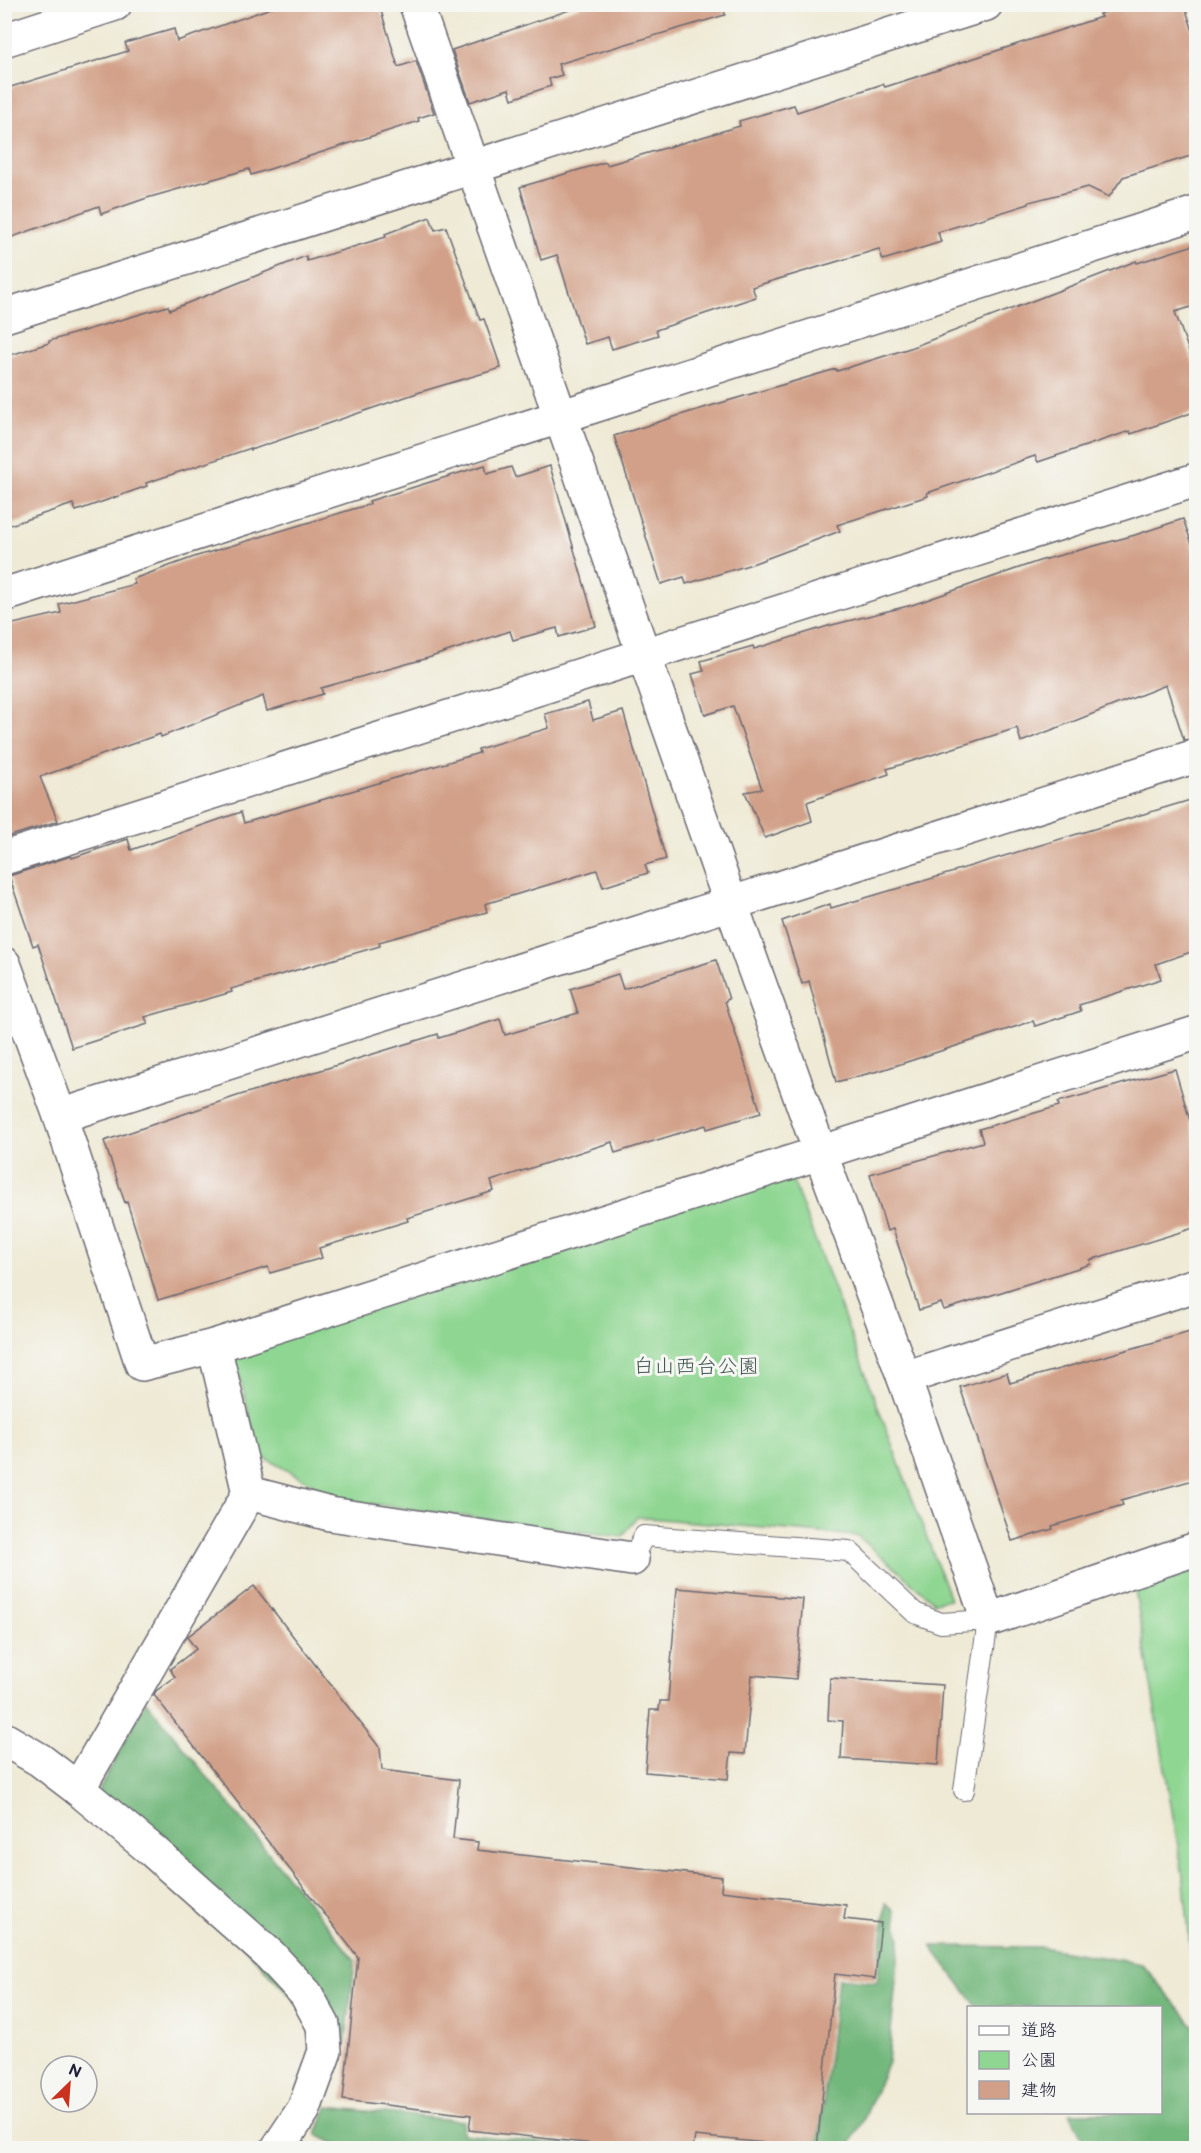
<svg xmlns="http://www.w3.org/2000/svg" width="1201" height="2153" font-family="'Balsamiq Sans','Klee One',sans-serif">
  <rect width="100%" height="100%" fill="#f6f6f2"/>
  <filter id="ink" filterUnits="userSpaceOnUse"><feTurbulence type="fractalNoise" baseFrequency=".0167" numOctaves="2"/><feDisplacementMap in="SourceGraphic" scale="12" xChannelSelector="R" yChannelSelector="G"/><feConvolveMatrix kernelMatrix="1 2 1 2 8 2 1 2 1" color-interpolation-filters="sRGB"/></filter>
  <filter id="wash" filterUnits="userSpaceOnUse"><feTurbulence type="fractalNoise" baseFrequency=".008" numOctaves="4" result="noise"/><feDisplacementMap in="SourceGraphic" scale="24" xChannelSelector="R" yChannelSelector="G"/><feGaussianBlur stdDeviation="1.35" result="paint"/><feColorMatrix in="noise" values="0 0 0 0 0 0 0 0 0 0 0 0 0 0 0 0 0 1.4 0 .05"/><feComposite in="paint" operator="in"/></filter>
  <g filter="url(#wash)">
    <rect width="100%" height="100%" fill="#efead5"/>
    <g fill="#8ed691" stroke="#587c66" stroke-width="1.5">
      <polygon points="790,1173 950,1599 934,1602 858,1536 637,1517 622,1537 342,1500 259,1455 233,1349"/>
      <polygon points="1196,1567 1196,2009 1184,1882 1135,1590"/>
    </g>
    <g fill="#72b77b" stroke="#4a6c5b" stroke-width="1.5">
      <polygon points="146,1701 355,1960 345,2047 335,2043 98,1792"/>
      <polygon points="886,1903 894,1910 900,1940 888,2062 864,2119 849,2148 818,2148 838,1978 877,1982"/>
      <polygon points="931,1946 1041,1947 1142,1964 1196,2029 1196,2148 1087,2148 1070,2113 1160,2112 1160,2008 977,2007"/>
      <polygon points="327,2107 463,2121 462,2134 593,2148 343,2148 317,2135"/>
    </g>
    <g id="blocks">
      <g fill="#d2a088">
        <polygon points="282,4 379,4 398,67 416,61 434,113 418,118 419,121 251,175 249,169 147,198 101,214 99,206 4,240 4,89 128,51 125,43 174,29 177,41"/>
        <polygon points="587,4 724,4 725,15 558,64 562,75 549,79 551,86 512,99 509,89 470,102 452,50"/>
        <polygon points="1129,4 1184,4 1197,43 1197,154 1123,177 1109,197 1088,187 1029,202 1029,204 938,232 941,242 883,260 879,249 752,287 756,297 656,330 658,335 612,349 608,337 585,344 557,255 541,260 520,187 606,162 607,165 740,126 739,121 794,105 797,112 883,84 885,87 1101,17 1099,14"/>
        <polygon points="430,217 435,230 446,227 480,320 484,319 501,368 420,392 251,450 251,448 146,483 147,486 76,511 73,504 4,527 4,357 49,343 49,341 168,306 170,310 306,256 307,261 386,237 385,234"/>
        <polygon points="1197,244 1197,305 1175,312 1197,374 1197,411 1131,434 1130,431 1038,462 1035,456 927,493 928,496 837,525 840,531 752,564 686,584 684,577 661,584 614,436 690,412 836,369 837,371 910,348 1136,261 1137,263"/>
        <polygon points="485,465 487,474 511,467 515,477 550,466 596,626 559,637 557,628 513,640 510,631 428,658 321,688 323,694 267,711 263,696 161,737 160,734 40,777 58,821 4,838 4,626 61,613 59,604 135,584 133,579 197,556 370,504 369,501"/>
        <polygon points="1183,519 1197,558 1197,738 1184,740 1166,685 1021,742 1017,728 887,769 889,774 807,802 812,821 765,838 745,792 762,789 733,706 705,715 692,674 704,671 701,661 753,646 754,649 828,626 912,605 1039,561 1135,535"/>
        <polygon points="588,702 593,720 623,711 666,859 645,865 648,873 603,887 597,870 485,904 487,912 379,942 380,946 231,989 232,992 145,1017 148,1024 72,1048 38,944 33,946 9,876 71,856 72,858 128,839 131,850 241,812 244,823 479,753 478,749 549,728 545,714"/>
        <polygon points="1197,798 1197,950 1156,964 1161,979 1079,1005 1081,1011 1035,1026 1033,1021 882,1070 836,1082 809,981 802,984 782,921 830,904 831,908 954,872 954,871"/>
        <polygon points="716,960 729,999 725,1001 761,1113 707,1129 706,1125 615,1153 612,1142 491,1181 494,1191 407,1218 408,1221 319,1248 322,1258 270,1273 268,1267 158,1300 127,1202 125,1203 104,1141 240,1095 438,1034 439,1038 500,1019 505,1035 578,1013 570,989 618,974 623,989"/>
        <polygon points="1175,1069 1197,1145 1197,1227 1090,1260 1091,1264 944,1310 941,1303 919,1310 893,1229 887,1231 870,1174 983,1142 979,1129 1059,1106 1058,1102"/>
        <polygon points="1197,1330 1197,1479 1121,1500 1123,1505 1052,1526 1053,1529 1012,1541 960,1387 1007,1373 1010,1383"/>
        <polygon points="254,1586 380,1748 382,1770 459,1780 453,1839 478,1842 477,1850 722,1877 721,1891 846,1905 844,1919 881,1923 875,1979 835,1974 817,2148 695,2136 693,2148 629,2148 469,2130 471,2115 343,2100 358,1957 154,1695 156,1691 175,1677 170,1669 196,1649 187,1637"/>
        <polygon points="677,1588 803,1599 796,1679 752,1675 745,1754 731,1753 728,1779 645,1772 650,1710 659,1710 660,1701 668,1701"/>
        <polygon points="830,1678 943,1685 938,1765 841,1759 843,1721 828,1720"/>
      </g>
    </g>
  </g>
  <g filter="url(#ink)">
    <use href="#blocks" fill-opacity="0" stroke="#6a6871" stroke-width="1.5"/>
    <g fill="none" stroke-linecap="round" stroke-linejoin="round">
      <defs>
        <polyline id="lane" points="632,1559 644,1536 849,1551 915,1613 941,1623 988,1620 964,1790"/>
        <g id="street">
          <polyline points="416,4 731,904 820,1152 904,1378 988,1620 1196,1549"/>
          <polyline points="4,40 115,4"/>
          <polyline points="4,316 986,4"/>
          <polyline points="4,595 1196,213"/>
          <polyline points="4,858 1196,480"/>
          <polyline points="4,964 60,1116 142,1364 214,1346 249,1493 78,1789"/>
          <polyline points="60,1116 1196,756"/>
          <polyline points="214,1346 1196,1033"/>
          <polyline points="904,1378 1196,1285"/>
          <polyline points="249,1493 330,1514 632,1559"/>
          <polyline points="4,1739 40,1760 78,1789 153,1851 270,1955 306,1994 323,2025 325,2051 304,2109 278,2148"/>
        </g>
      </defs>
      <use href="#lane" stroke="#6a6871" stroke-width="22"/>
      <use href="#street" stroke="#6a6871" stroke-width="36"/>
      <use href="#lane" stroke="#fff" stroke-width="20"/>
      <use href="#street" stroke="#fff" stroke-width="33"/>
    </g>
  </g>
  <g text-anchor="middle" stroke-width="6" stroke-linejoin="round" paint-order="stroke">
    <g font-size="21" fill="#425855" stroke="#f6f6f2">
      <text x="696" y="1373">白山西台公園</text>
    </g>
  </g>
  <rect width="1201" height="2153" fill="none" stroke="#f6f6f2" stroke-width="24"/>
  <rect x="967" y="2006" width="195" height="108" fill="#f6f6f2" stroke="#a1a1a9" stroke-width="1.5"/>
  <rect x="979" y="2026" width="30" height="9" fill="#ffffff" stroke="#a1a1a9" stroke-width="1.5"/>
  <text x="1021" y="2036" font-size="18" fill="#22223b">道路</text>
  <rect x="979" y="2051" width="30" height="18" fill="#8ed691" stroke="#a1a1a9" stroke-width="1.5"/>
  <text x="1021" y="2066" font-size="18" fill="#22223b">公園</text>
  <rect x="979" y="2081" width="30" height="18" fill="#d2a088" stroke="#a1a1a9" stroke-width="1.5"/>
  <text x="1021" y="2096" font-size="18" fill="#22223b">建物</text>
  <g transform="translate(69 2084) rotate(25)"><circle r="28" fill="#f6f6f2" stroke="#a1a1a9" stroke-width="1.5"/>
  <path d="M0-4.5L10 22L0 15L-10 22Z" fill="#c8321e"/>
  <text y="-9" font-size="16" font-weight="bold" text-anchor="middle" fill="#22223b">N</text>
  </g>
</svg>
